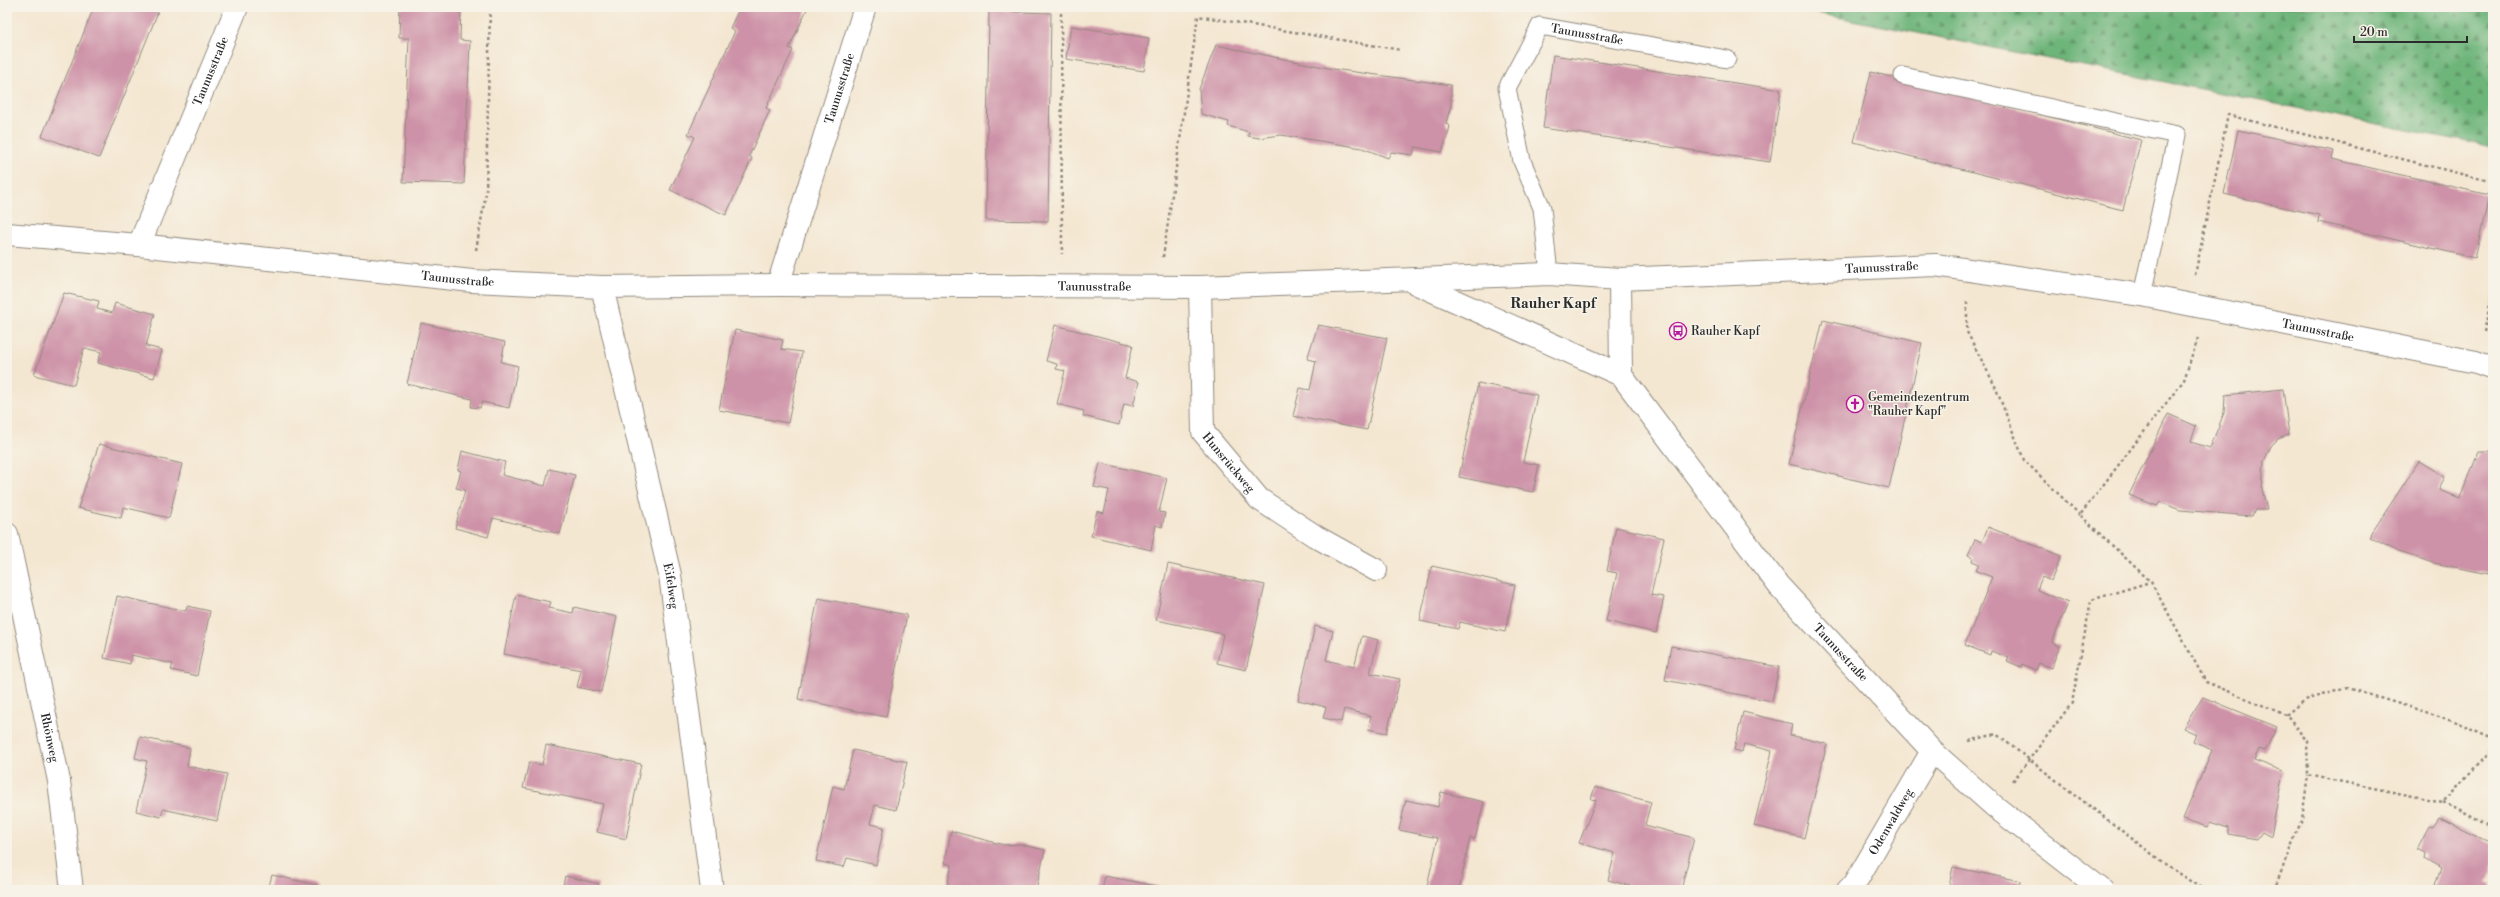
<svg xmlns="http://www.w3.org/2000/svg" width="2500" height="897" font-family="'Libre Bodoni',serif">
  <defs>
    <pattern id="forest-firs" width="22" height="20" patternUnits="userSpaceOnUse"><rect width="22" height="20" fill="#6eb57a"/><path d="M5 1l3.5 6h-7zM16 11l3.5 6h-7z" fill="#5b9364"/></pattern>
  </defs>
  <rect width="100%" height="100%" fill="#f7f3e8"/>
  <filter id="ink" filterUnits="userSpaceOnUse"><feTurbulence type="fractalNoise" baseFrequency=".025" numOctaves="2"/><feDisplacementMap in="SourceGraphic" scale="8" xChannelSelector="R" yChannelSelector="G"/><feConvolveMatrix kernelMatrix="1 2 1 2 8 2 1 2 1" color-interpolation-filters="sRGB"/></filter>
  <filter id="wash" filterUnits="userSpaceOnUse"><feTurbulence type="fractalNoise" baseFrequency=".012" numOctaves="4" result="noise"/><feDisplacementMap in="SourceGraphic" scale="16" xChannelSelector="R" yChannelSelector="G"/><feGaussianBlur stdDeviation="0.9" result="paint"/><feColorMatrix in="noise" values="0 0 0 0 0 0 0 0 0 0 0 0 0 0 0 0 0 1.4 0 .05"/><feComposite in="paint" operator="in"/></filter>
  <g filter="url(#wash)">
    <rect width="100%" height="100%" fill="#f4e7d2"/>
    <polygon fill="url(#forest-firs)" stroke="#4c7052" points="1786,7 2493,7 2493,147"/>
    <g id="blocks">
      <g fill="#cd92a7">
        <polygon points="94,7 160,7 99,158 42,136"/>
        <polygon points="400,7 461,7 460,40 470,41 464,184 403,182 409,38 399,38"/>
        <polygon points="740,7 808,7 789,48 793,50 766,108 770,110 749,156 752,158 726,215 670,190 695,137 688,134 735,31 730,28"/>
        <polygon points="989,11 1051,13 1048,221 986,220"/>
        <polygon points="1071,26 1149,38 1144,71 1066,59"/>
        <polygon points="1216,45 1333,69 1451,85 1451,105 1446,123 1450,127 1442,152 1415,147 1413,155 1391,152 1388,158 1362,148 1320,141 1281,135 1259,138 1248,136 1249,132 1228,126 1229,122 1201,114 1199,89"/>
        <polygon points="1553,55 1781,90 1770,162 1543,128"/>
        <polygon points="1871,72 2141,140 2123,210 1854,142"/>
        <polygon points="2238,130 2334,151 2332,159 2489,195 2475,258 2318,222 2319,215 2224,194"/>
        <polygon points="64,293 99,301 97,309 112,313 115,303 155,314 146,346 162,350 154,378 98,363 101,352 84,348 74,385 34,375"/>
        <polygon points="1823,320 1922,343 1889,488 1789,464"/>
        <polygon points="421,323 505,342 501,362 518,366 509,408 482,402 480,408 471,407 472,399 407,384"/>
        <polygon points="1055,325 1133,345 1125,378 1139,382 1133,406 1124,404 1119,425 1083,416 1084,411 1057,404 1065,371 1056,369 1057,364 1046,361"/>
        <polygon points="1318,325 1387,338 1367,430 1293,416 1300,388 1310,390 1316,361 1307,359"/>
        <polygon points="735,330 783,340 781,349 802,352 788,423 719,410"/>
        <polygon points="1478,383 1537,395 1523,462 1539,465 1533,492 1459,477"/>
        <polygon points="2283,389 2289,435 2278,439 2271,446 2264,461 2262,489 2267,510 2255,510 2252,516 2180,510 2160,502 2157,506 2129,495 2168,414 2196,426 2191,442 2210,448 2224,413 2225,395"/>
        <polygon points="99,444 182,464 169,518 123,507 121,518 78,508"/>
        <polygon points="462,451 505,462 502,475 545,486 549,469 575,475 560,534 493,518 488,537 455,528 465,490 456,488 461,471 458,470"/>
        <polygon points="2479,451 2493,451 2493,572 2489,574 2434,563 2399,552 2369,537 2419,461 2445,477 2439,490 2460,498"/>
        <polygon points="1100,463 1167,478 1159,512 1165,513 1162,527 1156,525 1151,550 1091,536 1097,511 1104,513 1109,490 1094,487"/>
        <polygon points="1616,527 1664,538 1651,595 1664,597 1656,633 1606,621 1617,573 1607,571"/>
        <polygon points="1988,527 2061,556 2051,581 2042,577 2037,590 2068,603 2052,643 2060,646 2051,668 2039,663 2036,670 2022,664 2021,667 2007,661 2009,658 1991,651 1990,655 1965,645 1992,577 1976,571 1979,564 1972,561 1973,557 1968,555 1975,539 1982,542"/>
        <polygon points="1168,564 1265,585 1246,670 1217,663 1223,634 1156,620"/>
        <polygon points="1432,566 1515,585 1505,632 1460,622 1458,629 1420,621"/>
        <polygon points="516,595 551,602 549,608 573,613 574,607 617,617 601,692 577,687 581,670 504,654"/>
        <polygon points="117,596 186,611 187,606 210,611 197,676 171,670 173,664 131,655 130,664 104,658"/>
        <polygon points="818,598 907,615 886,717 798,699"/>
        <polygon points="1315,626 1333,631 1326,660 1354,667 1362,636 1378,640 1370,673 1400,679 1387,733 1368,729 1371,716 1344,709 1341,722 1323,718 1326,707 1298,700"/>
        <polygon points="1671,646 1779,667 1772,701 1665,680"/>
        <polygon points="2203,697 2277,727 2265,751 2259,749 2254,760 2283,771 2271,837 2262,832 2257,839 2228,834 2228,828 2210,822 2207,827 2183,819 2212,750 2193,742 2196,734 2183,728"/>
        <polygon points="1743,712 1792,724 1790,735 1827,744 1804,838 1754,826 1772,751 1744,744 1742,752 1734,750"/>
        <polygon points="140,737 190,748 187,766 227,774 217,821 163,809 161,817 136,811 147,761 135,758"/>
        <polygon points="546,745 641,764 626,839 597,832 603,804 523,788 529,762 542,765"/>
        <polygon points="853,750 907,762 896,810 875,805 870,824 884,827 876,865 847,858 844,867 816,861 833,786 844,789"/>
        <polygon points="1595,787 1651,802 1645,825 1694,838 1681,890 1646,890 1608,880 1615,853 1579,843 1596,800 1591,799"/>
        <polygon points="1441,792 1484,802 1475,839 1470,838 1459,890 1426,890 1438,838 1399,830 1406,800 1438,807"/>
        <polygon points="2439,818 2493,844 2493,872 2488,882 2493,884 2493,890 2433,890 2441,869 2424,859 2425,853 2417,849 2429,826 2433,827"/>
        <polygon points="951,831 1004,845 1019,844 1045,850 1036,890 946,890 952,865 945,863"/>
        <polygon points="1953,867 2020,881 2019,890 1948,890"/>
        <polygon points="272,875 317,885 316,890 268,890"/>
        <polygon points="565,876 599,884 598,890 562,890"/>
        <polygon points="1105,876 1172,889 1172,890 1102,890"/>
      </g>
    </g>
  </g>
  <g filter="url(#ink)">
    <use href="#blocks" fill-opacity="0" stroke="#90897e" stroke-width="1"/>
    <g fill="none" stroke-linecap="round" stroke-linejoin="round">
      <defs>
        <g id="service">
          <polyline points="1903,76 2177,135 2142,295"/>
          <path id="s1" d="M 1549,274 L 1542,208 L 1522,161 L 1507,88 L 1540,26 L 1727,59"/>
        </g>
        <g id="minor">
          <path id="s2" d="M 7,234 L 139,245 L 472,281 L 602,287 L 778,285 L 1200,287 L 1549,274 L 1620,279 L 1935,265 L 2142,295 L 2476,362 L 2493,368"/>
          <path id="s3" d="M 139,245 L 237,7"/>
          <polyline points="1620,279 1621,375"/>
          <path id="s4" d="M 1415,283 L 1621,375 L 1779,586 L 1932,751 L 1994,806 L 2102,890"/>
          <path id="s5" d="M 778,285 L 865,7"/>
          <path id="s6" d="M 602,287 L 670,575 L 712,890"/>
          <path id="s7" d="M 1200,287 L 1203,432 L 1259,499 L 1315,536 L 1376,570"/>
          <path id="s8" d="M 7,534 L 59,781 L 72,890"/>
          <path id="s9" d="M 1848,890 L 1854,885 L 1932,751"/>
        </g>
      </defs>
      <use href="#service" stroke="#90897e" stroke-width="19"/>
      <use href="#minor" stroke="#90897e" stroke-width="24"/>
      <g stroke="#90897e" stroke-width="2.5" stroke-dasharray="3 3" stroke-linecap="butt">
        <polyline points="1061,7 1062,254"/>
        <polyline points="476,250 486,193 490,7"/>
        <polyline points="1163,257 1198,16 1401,50"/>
        <polyline points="2195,275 2228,115 2493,182"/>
        <polyline points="1967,302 1967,332 1995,386 2024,460 2080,515"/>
        <polyline points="2484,332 2493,291"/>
        <polyline points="2198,338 2184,380 2080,515 2151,582 2206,682 2286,715 2307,741 2308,775 2443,802 2493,748"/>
        <polyline points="2286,715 2304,700 2347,688 2442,717 2493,739"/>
        <polyline points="1969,741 1996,734 2165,864 2205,890"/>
        <polyline points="2013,781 2072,703 2091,600 2150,582"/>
        <polyline points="2443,802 2493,828"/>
        <polyline points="2274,890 2302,819 2308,775"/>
      </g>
      <use href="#service" stroke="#fff" stroke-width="17"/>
      <use href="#minor" stroke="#fff" stroke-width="22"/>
    </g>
  </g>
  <defs>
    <symbol id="bus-ring" viewBox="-11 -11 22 22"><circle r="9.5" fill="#f7f3e8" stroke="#b5179e" stroke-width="1.5"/><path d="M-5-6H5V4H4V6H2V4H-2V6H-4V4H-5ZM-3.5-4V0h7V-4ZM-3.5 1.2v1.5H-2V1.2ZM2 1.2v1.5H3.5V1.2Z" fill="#b5179e"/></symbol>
    <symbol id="church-ring" viewBox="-11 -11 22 22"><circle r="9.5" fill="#f7f3e8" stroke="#b5179e" stroke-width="1.5"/><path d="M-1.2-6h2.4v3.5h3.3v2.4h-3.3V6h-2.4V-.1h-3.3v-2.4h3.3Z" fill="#b5179e"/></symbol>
  </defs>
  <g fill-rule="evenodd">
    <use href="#bus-ring" x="1668" y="321" width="20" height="20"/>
    <use href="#church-ring" x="1845" y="394" width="20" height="20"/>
  </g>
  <g text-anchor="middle" stroke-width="3" stroke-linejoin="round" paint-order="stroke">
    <g font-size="12" fill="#2b2b2b" stroke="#f7f3e8">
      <text dy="4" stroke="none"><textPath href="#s1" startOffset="310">Taunusstraße</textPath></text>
      <text dy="4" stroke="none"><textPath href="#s3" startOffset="188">Taunusstraße</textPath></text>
      <text dy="4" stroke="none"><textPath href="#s5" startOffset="206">Taunusstraße</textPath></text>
      <text dy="4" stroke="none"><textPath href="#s2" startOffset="1878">Taunusstraße</textPath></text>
      <text dy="4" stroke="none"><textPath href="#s2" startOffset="453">Taunusstraße</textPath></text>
      <text dy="4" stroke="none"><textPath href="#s2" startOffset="1090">Taunusstraße</textPath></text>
      <text dy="4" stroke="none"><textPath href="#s2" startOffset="2320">Taunusstraße</textPath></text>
      <text dy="4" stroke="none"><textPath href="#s7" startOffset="185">Hunsrückweg</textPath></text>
      <text dy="4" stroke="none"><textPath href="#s6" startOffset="307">Eifelweg</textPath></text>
      <text dy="4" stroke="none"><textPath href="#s4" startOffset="580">Taunusstraße</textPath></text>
      <text dy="4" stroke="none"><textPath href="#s8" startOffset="208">Rhönweg</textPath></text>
      <text dy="4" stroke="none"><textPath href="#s9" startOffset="81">Odenwaldweg</textPath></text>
    </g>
    <g font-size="12" fill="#2b2b2b" stroke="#f7f3e8" text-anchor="start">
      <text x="1691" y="335">Rauher Kapf</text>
      <text x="1868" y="401">Gemeindezentrum<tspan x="1868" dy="14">"Rauher Kapf"</tspan></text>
    </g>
    <g font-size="14" font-weight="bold" fill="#2b2b2b" stroke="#f7f3e8">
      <text x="1553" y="308">Rauher Kapf</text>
    </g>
  </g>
  <rect width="2500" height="897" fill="none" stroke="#f7f3e8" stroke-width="24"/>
  <path d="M2354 36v6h113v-6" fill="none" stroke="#2b2b2b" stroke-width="2"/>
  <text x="2360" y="36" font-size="12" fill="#2b2b2b" stroke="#f7f3e8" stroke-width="3" paint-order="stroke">20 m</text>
</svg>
